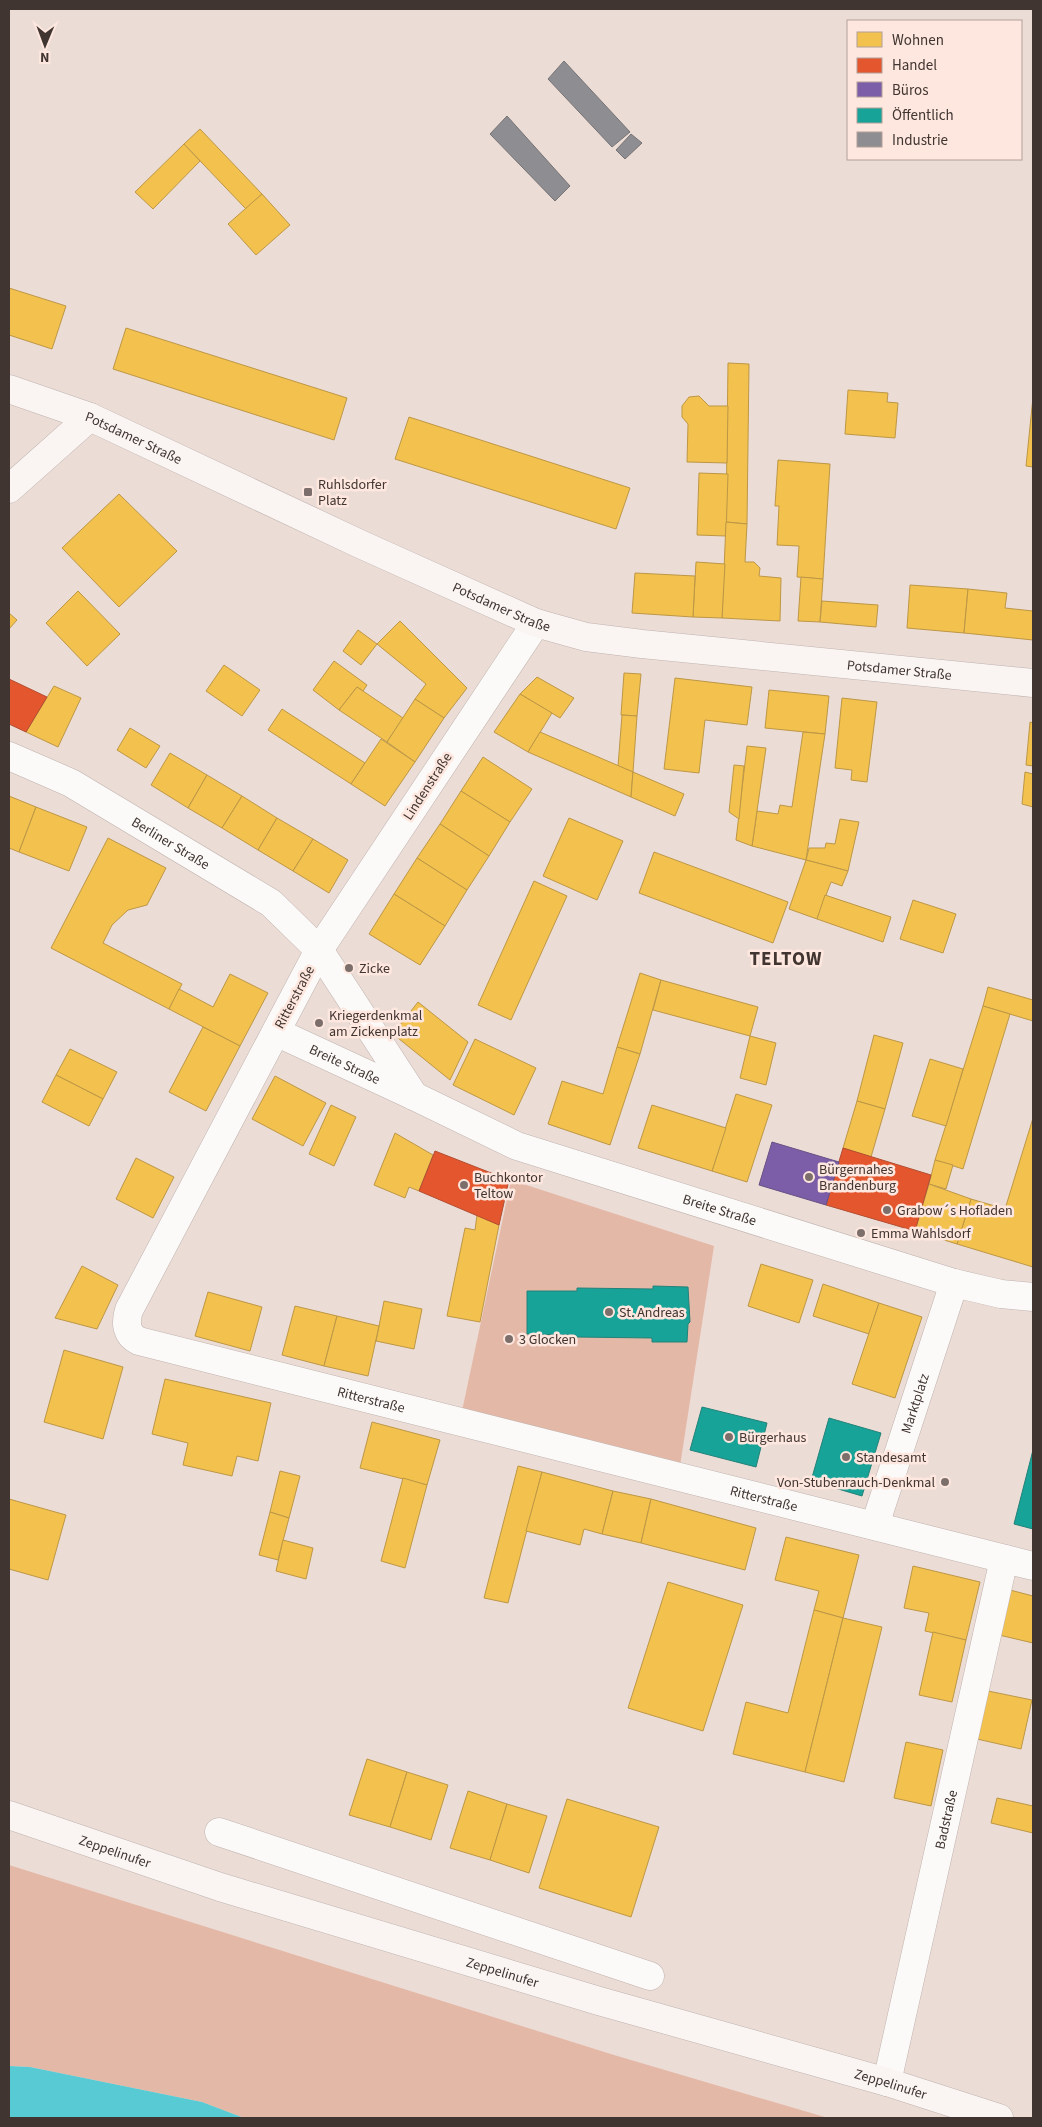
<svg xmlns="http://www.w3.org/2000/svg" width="1042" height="2127" font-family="'Source Sans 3',sans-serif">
  <rect width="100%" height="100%" fill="#ecdcd6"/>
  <g fill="#e4b8a7">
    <polygon points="511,1180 714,1246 680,1466 462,1411"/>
    <polygon points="9,1865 614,2055 828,2118 244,2118 202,2102 30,2067 9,2066"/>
  </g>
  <polygon fill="#58cad4" points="9,2066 30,2067 202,2102 244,2118 9,2118"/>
  <g fill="#f2c14e" stroke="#bd9745">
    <polygon points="200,129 262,194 246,209 184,144"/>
    <polygon points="184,144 200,161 153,209 135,192"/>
    <polygon points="262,194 290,225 256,255 228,224"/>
    <polygon points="9,288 66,306 52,349 9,335"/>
    <polygon points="126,328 347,398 334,440 113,369"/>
    <polygon points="728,363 749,364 747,524 726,522"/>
    <polygon points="848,390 888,393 887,402 898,403 895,438 845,434"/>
    <polygon points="699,396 709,406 728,406 727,463 687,462 688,424 682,417 682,406 689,397"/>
    <polygon points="1033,397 1033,467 1026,466"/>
    <polygon points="409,417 630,488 616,529 395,459"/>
    <polygon points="778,460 830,464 823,579 797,577 799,546 777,545 779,506 775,506"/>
    <polygon points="699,473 728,474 726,536 697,535"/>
    <polygon points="119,494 177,551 119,607 62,548"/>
    <polygon points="726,522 747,524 745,562 754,562 760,568 759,576 781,578 780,621 722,618"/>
    <polygon points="696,562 725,564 722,618 693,617"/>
    <polygon points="635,573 695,576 693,617 632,613"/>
    <polygon points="801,577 823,579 820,622 798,621"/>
    <polygon points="910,585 968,589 964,633 907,628"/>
    <polygon points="968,589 1007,593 1005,608 1033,611 1033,640 964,633"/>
    <polygon points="78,591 120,634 87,666 46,623"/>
    <polygon points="822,601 878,605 876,627 820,622"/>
    <polygon points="9,613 17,620 9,629"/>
    <polygon points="400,621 467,688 444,718 415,699 426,684 377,644"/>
    <polygon points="358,630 377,644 361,665 343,651"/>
    <polygon points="334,661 367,685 363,691 357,687 339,710 313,690"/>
    <polygon points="224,665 260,690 242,716 206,691"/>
    <polygon points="624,673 641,674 637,716 621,715"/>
    <polygon points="537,677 574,698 560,718 520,694"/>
    <polygon points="675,678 752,687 747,725 705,720 699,773 664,769"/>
    <polygon points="54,686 81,698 58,747 26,732"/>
    <polygon points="357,687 403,718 387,742 339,710"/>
    <polygon points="769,690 829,696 825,734 765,728"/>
    <polygon points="520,694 552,713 528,752 494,732"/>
    <polygon points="842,698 877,702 867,782 851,780 852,770 835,768"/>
    <polygon points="415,699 444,718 415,762 387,742"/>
    <polygon points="282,709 365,763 351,784 268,730"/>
    <polygon points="622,715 637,716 633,772 618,766"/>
    <polygon points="1030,722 1033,723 1033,766 1026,765"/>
    <polygon points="130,728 160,746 146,768 117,750"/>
    <polygon points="540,732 633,772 631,797 528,752"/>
    <polygon points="803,732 825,734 806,860 752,846 757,811 778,814 780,805 792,807"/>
    <polygon points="381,739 415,762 385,806 351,784"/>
    <polygon points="747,746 766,748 752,846 736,840"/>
    <polygon points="170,753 207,775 188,808 151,785"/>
    <polygon points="483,757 532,789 510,822 461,791"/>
    <polygon points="734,765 744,766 739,819 729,812"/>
    <polygon points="633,772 684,794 675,816 631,797"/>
    <polygon points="1025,772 1033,774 1033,807 1022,804"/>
    <polygon points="207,775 242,796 222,828 188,808"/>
    <polygon points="461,791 510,822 489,856 440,824"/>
    <polygon points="9,796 36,807 19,852 9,848"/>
    <polygon points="242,796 277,818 258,850 222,828"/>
    <polygon points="36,807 87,827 69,871 19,852"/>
    <polygon points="277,818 313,839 293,871 258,850"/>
    <polygon points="569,818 623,841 597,900 543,876"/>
    <polygon points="840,819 859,822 848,871 806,860 809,848 825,848 826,843 835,844"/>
    <polygon points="440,824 489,856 467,890 417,858"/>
    <polygon points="108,838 166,868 147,905 128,910 112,925 103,943 182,984 169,1009 51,948"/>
    <polygon points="313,839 348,860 329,893 293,871"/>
    <polygon points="654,852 788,902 773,943 639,893"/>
    <polygon points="417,858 467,890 445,926 394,894"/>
    <polygon points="806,860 848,871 842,886 831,882 817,919 789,909"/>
    <polygon points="534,881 567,896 511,1020 478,1005"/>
    <polygon points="394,894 445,926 420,965 369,934"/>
    <polygon points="825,895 891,917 883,942 817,919"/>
    <polygon points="913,900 956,914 943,953 900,939"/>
    <polygon points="640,973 661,980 640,1054 617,1047"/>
    <polygon points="230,974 268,993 240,1046 169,1009 179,989 213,1007"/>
    <polygon points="661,980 758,1007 750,1036 653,1010"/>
    <polygon points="988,987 1033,1000 1033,1021 983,1006"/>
    <polygon points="418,1002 468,1042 450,1080 393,1034"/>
    <polygon points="983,1006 1010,1014 963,1169 935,1160"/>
    <polygon points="203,1027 240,1046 206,1111 169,1092"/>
    <polygon points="874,1035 903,1043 885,1109 857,1101"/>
    <polygon points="750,1036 776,1043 766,1085 740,1078"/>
    <polygon points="475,1039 536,1068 514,1115 453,1085"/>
    <polygon points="617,1047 640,1054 610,1145 548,1124 562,1081 603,1094"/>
    <polygon points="70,1049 117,1072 103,1099 56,1075"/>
    <polygon points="930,1059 963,1069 946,1126 912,1116"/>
    <polygon points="56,1075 103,1099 89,1126 42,1102"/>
    <polygon points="275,1076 326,1103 303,1146 252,1119"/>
    <polygon points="736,1094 772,1105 747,1182 712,1171"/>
    <polygon points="857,1101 885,1109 871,1157 843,1148"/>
    <polygon points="331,1105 356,1117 334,1166 309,1154"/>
    <polygon points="652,1105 726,1128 712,1171 638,1148"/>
    <polygon points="1033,1118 1033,1267 957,1244 971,1199 1005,1209"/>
    <polygon points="395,1133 433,1155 419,1191 409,1187 405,1198 374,1185"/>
    <polygon points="136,1158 174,1177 153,1218 116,1199"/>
    <polygon points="935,1160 953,1165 946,1189 929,1184"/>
    <polygon points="929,1184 971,1199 957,1244 915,1231"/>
    <polygon points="477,1215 499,1225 480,1322 447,1316 465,1228 475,1230"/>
    <polygon points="761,1264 813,1280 799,1323 748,1306"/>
    <polygon points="82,1266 118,1285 97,1329 55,1318"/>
    <polygon points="823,1284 879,1303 869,1334 813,1316"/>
    <polygon points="208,1292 262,1307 250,1351 195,1336"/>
    <polygon points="384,1301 422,1309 414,1349 376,1341"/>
    <polygon points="879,1303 922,1317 895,1398 852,1384"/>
    <polygon points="295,1306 337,1316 324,1366 282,1355"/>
    <polygon points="337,1316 379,1326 368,1376 324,1366"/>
    <polygon points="64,1350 123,1367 103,1439 44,1422"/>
    <polygon points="165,1379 271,1403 258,1461 237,1456 232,1476 183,1465 188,1443 152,1434"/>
    <polygon points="372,1422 440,1440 427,1485 360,1468"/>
    <polygon points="518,1466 542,1472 508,1603 484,1598"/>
    <polygon points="280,1471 300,1476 289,1518 270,1512"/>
    <polygon points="542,1472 613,1491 602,1534 584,1529 580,1545 526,1531"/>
    <polygon points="403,1478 427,1485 405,1568 381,1561"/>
    <polygon points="613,1491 651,1499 641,1543 602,1534"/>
    <polygon points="9,1499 66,1515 48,1580 9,1569"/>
    <polygon points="651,1499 756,1528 745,1570 641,1543"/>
    <polygon points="270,1512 289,1518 278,1560 259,1555"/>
    <polygon points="786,1537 859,1555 843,1618 814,1610 819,1591 775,1580"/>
    <polygon points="283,1540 313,1548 306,1579 276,1571"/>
    <polygon points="913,1566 980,1582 966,1640 925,1631 929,1613 904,1608"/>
    <polygon points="668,1582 743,1605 703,1731 628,1708"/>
    <polygon points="1010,1590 1033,1596 1033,1643 999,1635"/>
    <polygon points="814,1610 843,1618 805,1772 733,1754 746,1702 788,1713"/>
    <polygon points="843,1618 882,1627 844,1782 805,1772"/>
    <polygon points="933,1632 966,1640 952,1702 919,1695"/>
    <polygon points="988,1691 1032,1700 1021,1749 977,1739"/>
    <polygon points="906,1742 943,1750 931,1806 894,1798"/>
    <polygon points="367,1759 407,1772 390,1827 349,1815"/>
    <polygon points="407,1772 448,1785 431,1840 390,1827"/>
    <polygon points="468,1791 507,1804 490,1860 450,1848"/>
    <polygon points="997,1798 1033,1806 1033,1833 991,1823"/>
    <polygon points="567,1799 659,1827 631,1917 539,1888"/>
    <polygon points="507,1804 547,1816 529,1873 490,1860"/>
  </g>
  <g fill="#e4572e" stroke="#b34d2f">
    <polygon points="9,679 47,697 26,732 9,724"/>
    <polygon points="843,1148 931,1175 915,1231 826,1205"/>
    <polygon points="435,1151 509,1180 499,1225 419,1191"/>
  </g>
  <polygon fill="#7b5ea7" stroke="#695284" points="772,1142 839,1162 826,1205 759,1185"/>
  <g fill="#17a398" stroke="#238279">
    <polygon points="653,1286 688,1287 690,1322 688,1324 687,1342 652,1342 652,1338 576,1337 576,1335 527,1334 527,1291 577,1291 577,1288 653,1289"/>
    <polygon points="702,1407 767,1423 756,1467 690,1450"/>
    <polygon points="829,1418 881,1433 862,1496 811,1481"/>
    <polygon points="1033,1450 1033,1529 1014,1524"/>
  </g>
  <g fill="#8d8d92" stroke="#767375">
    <polygon points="564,61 630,132 612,147 548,79"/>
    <polygon points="507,116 570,186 555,201 490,134"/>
    <polygon points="631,134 642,143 625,159 616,150"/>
  </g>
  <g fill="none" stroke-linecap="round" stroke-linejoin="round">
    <defs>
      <g id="street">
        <path id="s1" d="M 536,623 L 319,950 L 129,1310 C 125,1323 126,1335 139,1341 L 1033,1566"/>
        <path id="s2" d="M 9,756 L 71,783 L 271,903 L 319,950 L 414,1096"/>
        <path id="s3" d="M 276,1032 L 414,1096 L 517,1146 L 954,1283 L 1001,1294 L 1033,1297"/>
        <path id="s4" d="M 875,1525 L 954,1283"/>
        <polyline points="219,1832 650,1976"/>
        <path id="s5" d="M 887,2082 L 1004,1559"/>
      </g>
      <g id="secondary">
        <path id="s6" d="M 9,389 L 90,417 L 360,544 L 536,623 L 586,637 L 642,644 L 1033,683"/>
        <polyline points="9,489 90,417"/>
        <path id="s7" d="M 9,1815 L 220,1887 L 599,2001 L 887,2082 L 999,2118"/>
      </g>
    </defs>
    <use href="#street" stroke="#bfb3ae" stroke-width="29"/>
    <use href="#secondary" stroke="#bfb3ae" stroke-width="29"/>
    <use href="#street" stroke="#fcfaf9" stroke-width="28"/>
    <use href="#secondary" stroke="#faf5f3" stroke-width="28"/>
  </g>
  <g fill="#7c6f6b" stroke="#fee7de" stroke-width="2">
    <rect x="303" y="487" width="10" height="10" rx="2.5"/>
    <circle cx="349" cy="968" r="5"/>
    <circle cx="319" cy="1023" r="5"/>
    <circle cx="809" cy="1177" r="5"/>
    <circle cx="464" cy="1185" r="5"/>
    <circle cx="887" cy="1210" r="5"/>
    <circle cx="861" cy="1233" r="5"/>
    <circle cx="609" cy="1312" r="5"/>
    <circle cx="509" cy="1339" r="5"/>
    <circle cx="729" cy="1437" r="5"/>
    <circle cx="846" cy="1457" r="5"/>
    <circle cx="945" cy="1482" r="5"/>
  </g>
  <g text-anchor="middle" stroke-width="5" stroke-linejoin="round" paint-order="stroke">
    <g font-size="14" fill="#403531" stroke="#fee7de">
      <text dy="5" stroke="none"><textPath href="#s6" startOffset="134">Potsdamer Straße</textPath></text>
      <text dy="5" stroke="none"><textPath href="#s6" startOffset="539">Potsdamer Straße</textPath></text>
      <text dy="5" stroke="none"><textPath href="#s6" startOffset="944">Potsdamer Straße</textPath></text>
      <text transform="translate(427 786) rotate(-57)" y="5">Lindenstraße</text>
      <text dy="5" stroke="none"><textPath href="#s2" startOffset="184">Berliner Straße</textPath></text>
      <text transform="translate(294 997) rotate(-62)" y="5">Ritterstraße</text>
      <text dy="5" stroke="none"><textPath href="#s3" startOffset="76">Breite Straße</textPath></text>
      <text dy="5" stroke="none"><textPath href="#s3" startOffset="479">Breite Straße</textPath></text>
      <text dy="5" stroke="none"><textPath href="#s1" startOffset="1075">Ritterstraße</textPath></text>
      <text dy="5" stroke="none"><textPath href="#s4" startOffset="128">Marktplatz</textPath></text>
      <text dy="5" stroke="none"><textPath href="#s1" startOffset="1480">Ritterstraße</textPath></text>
      <text dy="5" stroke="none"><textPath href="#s5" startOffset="269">Badstraße</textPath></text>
      <text dy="5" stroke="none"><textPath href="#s7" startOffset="112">Zeppelinufer</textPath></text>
      <text dy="5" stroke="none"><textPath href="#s7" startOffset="518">Zeppelinufer</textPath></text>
      <text dy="5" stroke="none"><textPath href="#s7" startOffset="922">Zeppelinufer</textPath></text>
    </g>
    <g font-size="14" fill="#403531" stroke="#fee7de" text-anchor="start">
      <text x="318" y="489">Ruhlsdorfer<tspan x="318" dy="16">Platz</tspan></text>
      <text x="359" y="973">Zicke</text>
      <text x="329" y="1020">Kriegerdenkmal<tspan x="329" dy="16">am Zickenplatz</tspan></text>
      <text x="819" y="1174">Bürgernahes<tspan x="819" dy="16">Brandenburg</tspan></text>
      <text x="474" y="1182">Buchkontor<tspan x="474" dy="16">Teltow</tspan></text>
      <text x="897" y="1215">Grabow´s Hofladen</text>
      <text x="871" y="1238">Emma Wahlsdorf</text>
      <text x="619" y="1317">St. Andreas</text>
      <text x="519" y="1344">3 Glocken</text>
      <text x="739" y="1442">Bürgerhaus</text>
      <text x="856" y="1462">Standesamt</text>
      <text x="935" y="1487" text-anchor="end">Von-Stubenrauch-Denkmal</text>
    </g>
    <g font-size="19" font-weight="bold" letter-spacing="1" fill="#403531" stroke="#fee7de">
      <text x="786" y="965">TELTOW</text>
    </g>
  </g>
  <rect width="1042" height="2127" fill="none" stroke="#403531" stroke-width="20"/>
  <rect x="847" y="20" width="175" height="140" fill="#fee7de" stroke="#b2a099"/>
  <rect x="857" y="32" width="25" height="15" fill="#f2c14e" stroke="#b2a099"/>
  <text x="892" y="45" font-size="15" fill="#403531">Wohnen</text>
  <rect x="857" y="58" width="25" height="15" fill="#e4572e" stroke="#b2a099"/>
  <text x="892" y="70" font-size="15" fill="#403531">Handel</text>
  <rect x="857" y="82" width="25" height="15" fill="#7b5ea7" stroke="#b2a099"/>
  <text x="892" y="95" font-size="15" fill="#403531">Büros</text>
  <rect x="857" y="108" width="25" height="15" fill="#17a398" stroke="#b2a099"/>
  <text x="892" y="120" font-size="15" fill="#403531">Öffentlich</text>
  <rect x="857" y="132" width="25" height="15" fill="#8d8d92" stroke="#b2a099"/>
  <text x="892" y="145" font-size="15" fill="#403531">Industrie</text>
  <g transform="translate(45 45) rotate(181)" stroke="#fee7de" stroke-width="4" paint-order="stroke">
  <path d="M0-4L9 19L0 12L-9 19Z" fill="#403531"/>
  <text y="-8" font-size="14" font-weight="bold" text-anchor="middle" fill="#403531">N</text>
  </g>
</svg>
